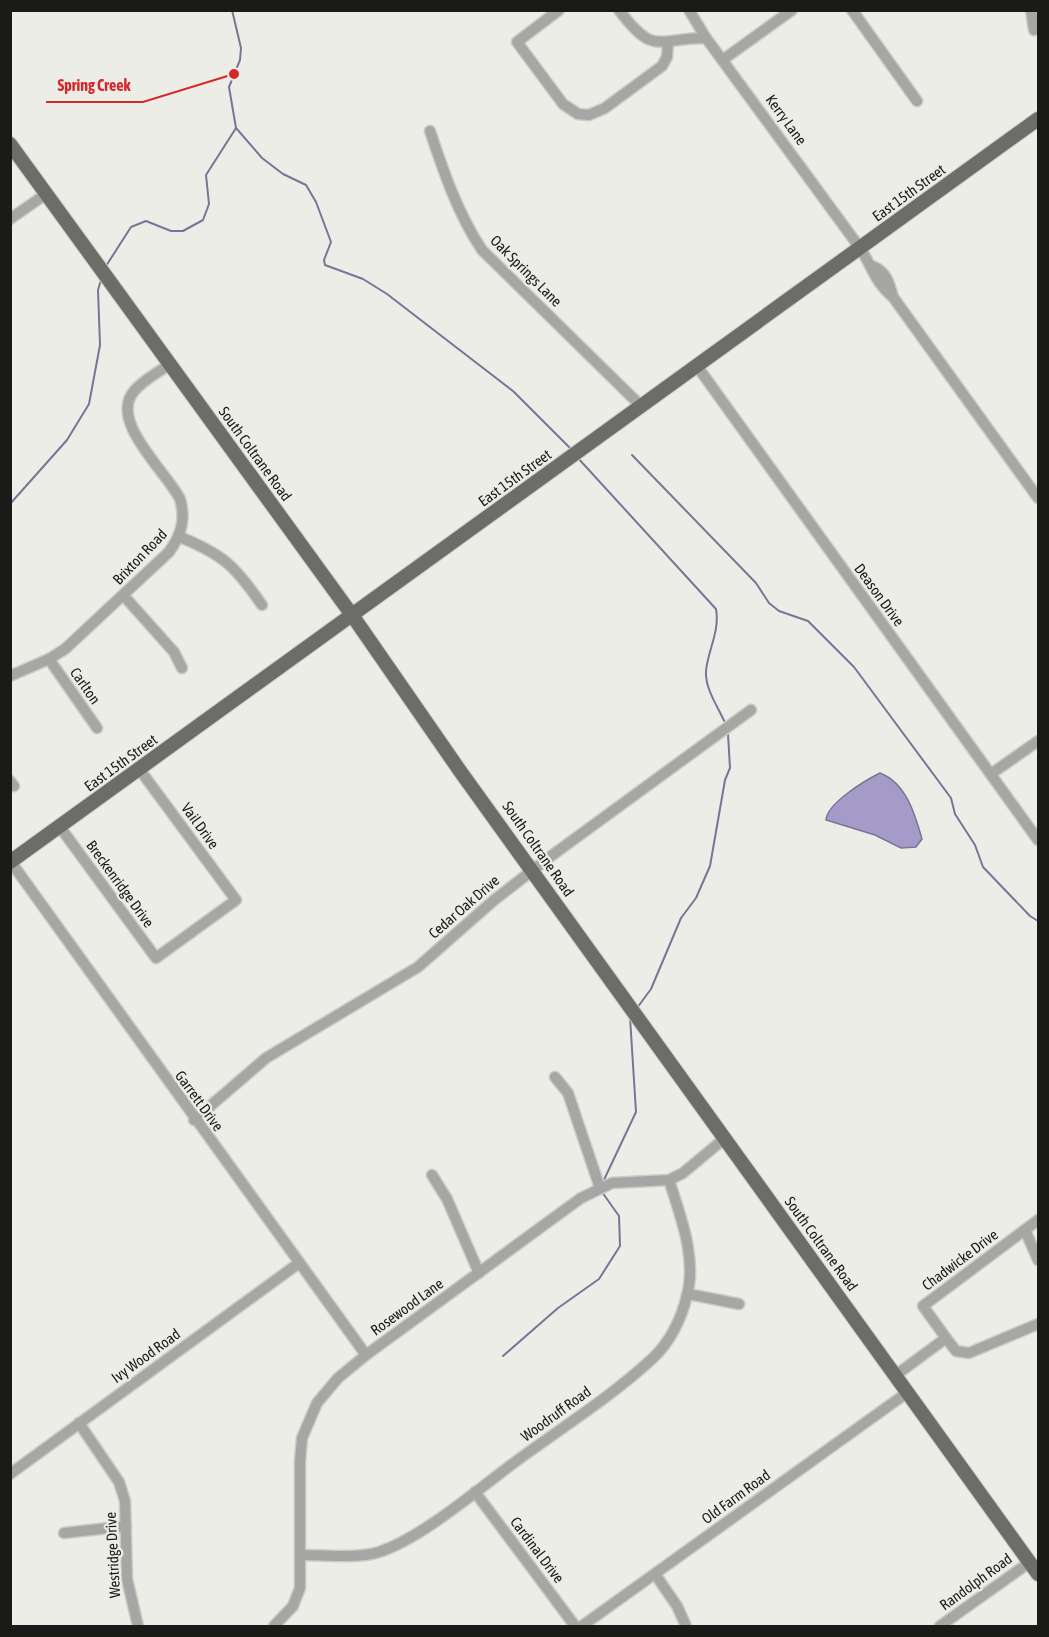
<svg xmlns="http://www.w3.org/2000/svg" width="1049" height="1637" font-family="'Asap Condensed',sans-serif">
  <rect width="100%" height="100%" fill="#edede8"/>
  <path fill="#a49bc9" stroke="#7b7494" stroke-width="1.5" d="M 880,773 C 906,783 915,814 922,839 L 916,847 L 901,848 L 875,835 L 826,820 C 827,803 866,780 880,773 Z"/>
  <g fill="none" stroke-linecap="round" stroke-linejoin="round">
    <g stroke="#7b7494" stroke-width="2">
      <polyline points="232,10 241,48 240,60 229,87 236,128"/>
      <polyline points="236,128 262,158 283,174 306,185 316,202 331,242 324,260 325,265 363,279 387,294 513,391 572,450"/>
      <polyline points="106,266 131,227 146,221 171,231 183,231 203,220 209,204 206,175 236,128"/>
      <polyline points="632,455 756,583 769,603 779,611 808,621 854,667 951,798 955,814 975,845 983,867 1030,916 1038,921"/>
      <path d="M 577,457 L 716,609 C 720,631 708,650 706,671 C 705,690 719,708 726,725"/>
      <polyline points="10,504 67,440 89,404 100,345 98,290 101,280"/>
      <polyline points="637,1008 651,989 681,918 696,898 710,866 725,780 730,768 728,734"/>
      <polyline points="602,1184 636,1112 630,1017"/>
      <polyline points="503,1356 558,1308 599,1279 620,1246 619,1216 602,1192"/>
    </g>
    <defs>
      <g id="minor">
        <polyline points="559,10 517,42 563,104 578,114 589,115 605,108 662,66 667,57 668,43"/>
        <path d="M 619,10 C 654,57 658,38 706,38"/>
        <path d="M 689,10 L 706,38 L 860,248 C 872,266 875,283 893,297 L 1038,498"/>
        <polyline points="852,10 917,101"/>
        <polyline points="1031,10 1034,30"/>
        <polyline points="724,59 792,10"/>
        <path d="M 430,131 C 444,173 458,214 482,250 L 641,406"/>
        <polyline points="10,219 46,194"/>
        <path d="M 872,266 C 887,272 889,283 893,297"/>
        <polyline points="697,366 1038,840"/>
        <path d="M 180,537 C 224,555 235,566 262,605"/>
        <polyline points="124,596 174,652 182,668"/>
        <polyline points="49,659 97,728"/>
        <path d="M 10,676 L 49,659 L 65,649 L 169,552 C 181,535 186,520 180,499 C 166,471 107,420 135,390 C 144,380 158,372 169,365"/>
        <polyline points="991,774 1038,741"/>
        <polyline points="10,781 14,786"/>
        <polyline points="60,827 156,958 236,900 140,770"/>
        <polyline points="11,862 366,1355"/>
        <polyline points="555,1077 568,1093 600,1188"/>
        <polyline points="194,1120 266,1058 418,967 493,901 547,859 751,710"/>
        <polyline points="432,1175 447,1199 479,1273"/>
        <polyline points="1025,1230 1038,1260"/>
        <polyline points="688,1294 739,1304"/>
        <polyline points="946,1338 956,1351 969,1353 1038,1324"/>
        <polyline points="896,1375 946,1338 923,1306 1038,1220"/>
        <polyline points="79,1423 119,1482 125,1501 127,1579 138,1626"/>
        <polyline points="10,1474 299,1263"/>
        <polyline points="475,1492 575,1626"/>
        <polyline points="64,1533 126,1526"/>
        <path d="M 302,1555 C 326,1555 356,1559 379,1552 C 421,1538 475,1492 511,1465 C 558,1430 610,1398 653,1358 C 670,1342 682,1318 687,1295 C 697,1258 680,1215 669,1180"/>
        <polyline points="655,1574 677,1606 686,1626"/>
        <polyline points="274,1626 293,1606 300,1588 300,1461 302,1438 317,1403 338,1378 366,1355 581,1198 612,1183 669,1180 683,1173 725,1138"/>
        <polyline points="582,1626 908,1392"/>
        <polyline points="940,1626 1030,1562"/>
      </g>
      <g id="major">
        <polyline points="10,144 352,615 460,771 1038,1574"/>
        <polyline points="10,862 1038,119"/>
      </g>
    </defs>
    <use href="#minor" stroke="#cbcbc7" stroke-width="13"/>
    <use href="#major" stroke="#cbcbc7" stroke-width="16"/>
    <use href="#minor" stroke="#a6a7a4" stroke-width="10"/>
    <use href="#major" stroke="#6c6d69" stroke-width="14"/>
  </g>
  <g text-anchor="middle" stroke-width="4.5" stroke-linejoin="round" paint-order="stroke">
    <g font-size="15" fill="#1a1a18" stroke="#edede8">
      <text transform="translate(786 120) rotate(54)" y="5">Kerry Lane</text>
      <text transform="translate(909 193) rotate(-36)" y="5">East 15th Street</text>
      <text transform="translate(526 271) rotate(45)" y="5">Oak Springs Lane</text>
      <text transform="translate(255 454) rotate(54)" y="5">South Coltrane Road</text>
      <text transform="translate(515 478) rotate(-36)" y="5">East 15th Street</text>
      <text transform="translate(140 557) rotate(-46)" y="5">Brixton Road</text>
      <text transform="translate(879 595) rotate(54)" y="5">Deason Drive</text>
      <text transform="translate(85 686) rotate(55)" y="5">Carlton</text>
      <text transform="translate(121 763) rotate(-36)" y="5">East 15th Street</text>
      <text transform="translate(200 826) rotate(54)" y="5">Vail Drive</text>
      <text transform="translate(538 849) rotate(55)" y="5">South Coltrane Road</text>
      <text transform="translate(120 884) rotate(54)" y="5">Breckenridge Drive</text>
      <text transform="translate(464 907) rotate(-41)" y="5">Cedar Oak Drive</text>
      <text transform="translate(199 1101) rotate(54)" y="5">Garrett Drive</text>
      <text transform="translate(821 1244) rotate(54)" y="5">South Coltrane Road</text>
      <text transform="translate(960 1260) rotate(-37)" y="5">Chadwicke Drive</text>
      <text transform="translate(407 1307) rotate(-36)" y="5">Rosewood Lane</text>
      <text transform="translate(146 1356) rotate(-36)" y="5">Ivy Wood Road</text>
      <text transform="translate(556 1414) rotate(-36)" y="5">Woodruff Road</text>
      <text transform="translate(736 1497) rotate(-36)" y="5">Old Farm Road</text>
      <text transform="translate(537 1550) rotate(53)" y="5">Cardinal Drive</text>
      <text transform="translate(113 1555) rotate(-93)" y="5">Westridge Drive</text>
      <text transform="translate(976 1582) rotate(-36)" y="5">Randolph Road</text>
    </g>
  </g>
  <path fill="none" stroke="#d62828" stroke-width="2" d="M234 74L143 102H46"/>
  <circle fill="#d62828" stroke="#edede8" stroke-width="2" cx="234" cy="74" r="6"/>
  <g font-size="16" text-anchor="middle" font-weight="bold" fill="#d62828" stroke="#edede8" stroke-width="4.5" stroke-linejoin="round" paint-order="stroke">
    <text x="94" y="91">Spring Creek</text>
  </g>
  <rect width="1049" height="1637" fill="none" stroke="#1a1a18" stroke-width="24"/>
</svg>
